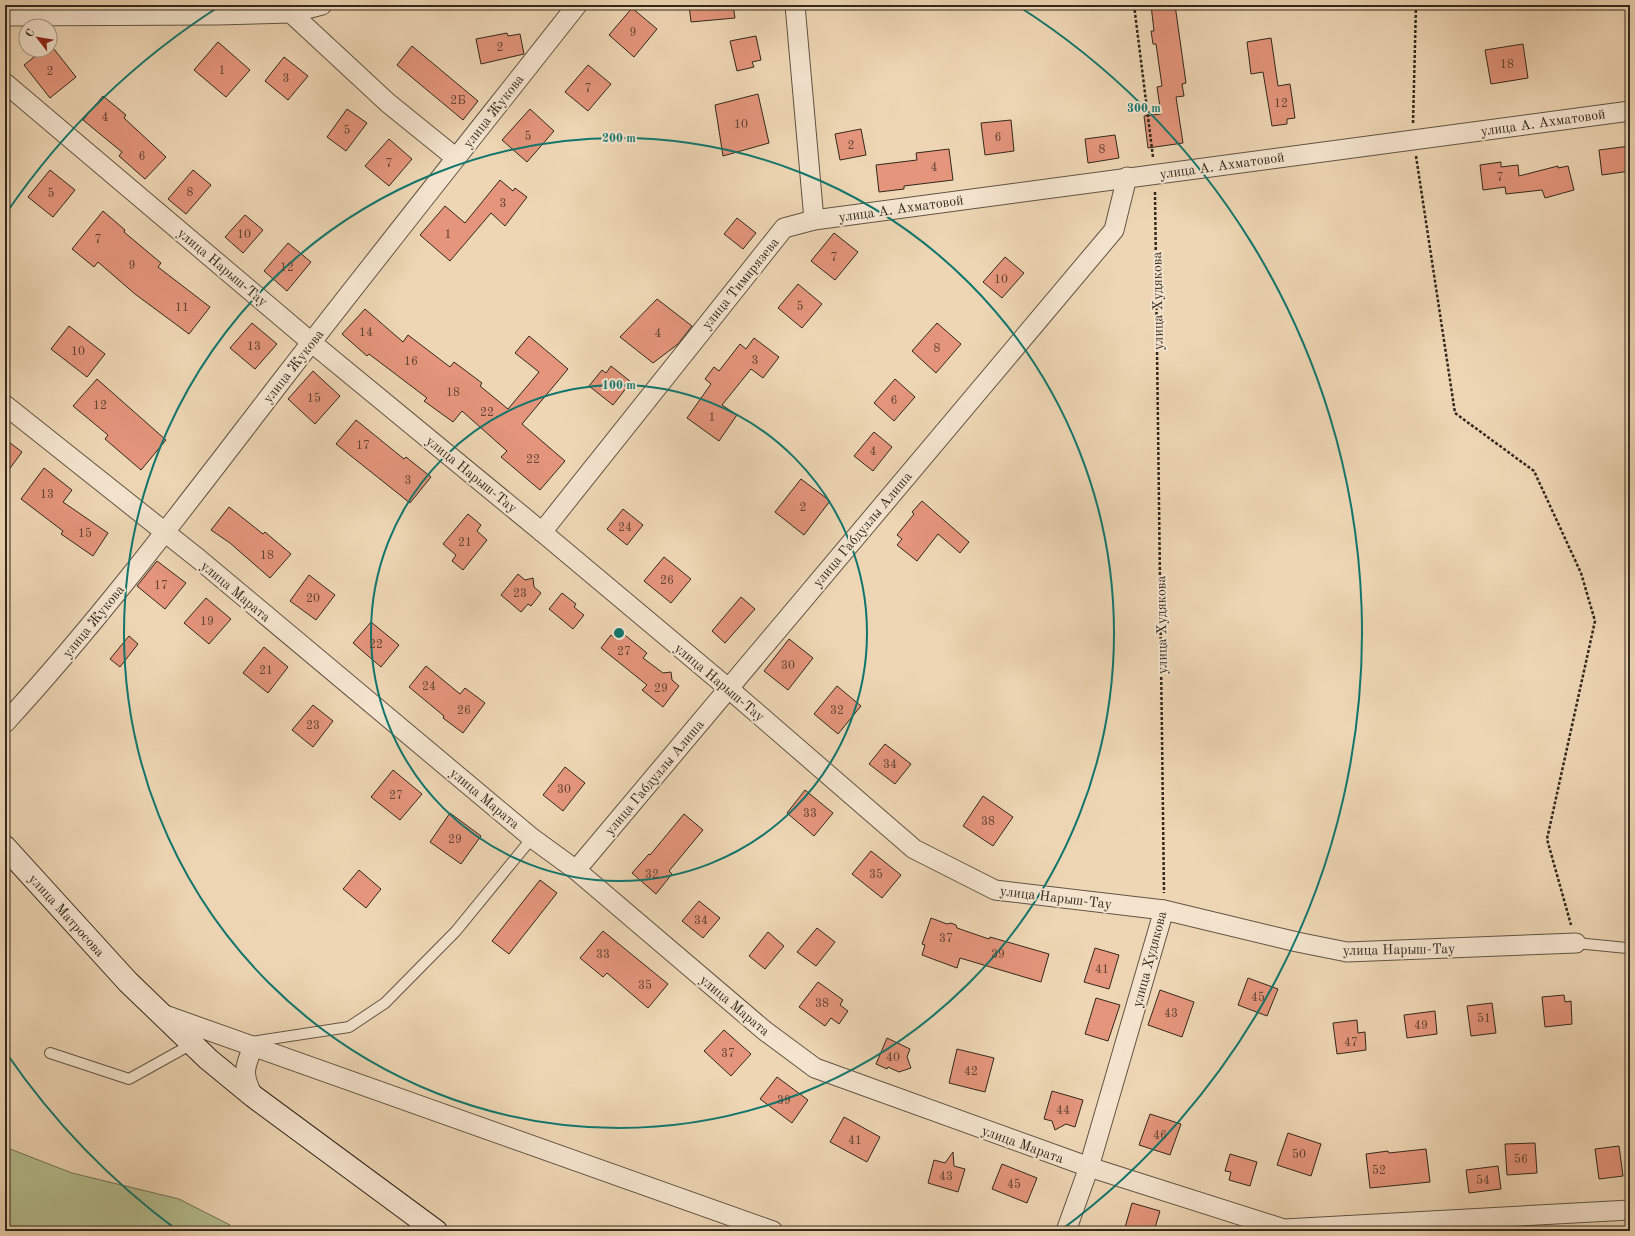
<svg xmlns="http://www.w3.org/2000/svg" width="1635" height="1236" font-family="'Old Standard TT',serif">
  <rect width="100%" height="100%" fill="#eed6b4"/>
  <filter id="stains"><feTurbulence type="fractalNoise" baseFrequency=".005" numOctaves="4"/><feColorMatrix values="0 0 0 0 .2 0 0 0 0 .09 0 0 0 0 .02 0 0 0 .5 -.17"/></filter>
  <radialGradient id="worn" r=".72"><stop offset=".6" stop-color="#630" stop-opacity="0"/><stop offset="1" stop-color="#630" stop-opacity=".3"/></radialGradient>
  <polygon fill="#b5be90" stroke="#747357" points="5,1147 72,1173 179,1199 230,1225 227,1231 5,1231"/>
  <g fill="#e4957b" stroke="#32281e">
    <polygon points="689,5 733,5 735,18 691,22"/>
    <polygon points="1151,5 1175,5 1186,83 1182,84 1184,96 1176,97 1183,143 1148,148 1144,116 1161,114 1157,87 1162,86 1156,44 1153,44 1151,31 1154,31"/>
    <polygon points="632,8 657,29 634,57 609,35"/>
    <polygon points="507,33 508,36 520,34 524,54 481,64 476,39"/>
    <polygon points="756,36 761,60 752,62 754,67 737,71 730,41"/>
    <polygon points="1271,38 1278,86 1290,84 1295,118 1287,119 1287,124 1272,126 1263,72 1251,74 1247,42"/>
    <polygon points="218,42 250,70 226,97 194,70"/>
    <polygon points="50,44 76,77 50,98 24,65 43,50 50,50"/>
    <polygon points="1523,44 1528,78 1491,84 1485,50"/>
    <polygon points="412,46 478,101 463,120 397,65"/>
    <polygon points="284,57 308,76 288,100 265,81"/>
    <polygon points="588,65 611,84 588,111 565,92"/>
    <polygon points="758,94 769,143 723,156 715,105"/>
    <polygon points="103,96 126,115 124,118 166,157 145,179 119,156 122,152 83,120"/>
    <polygon points="347,109 367,123 346,151 327,137"/>
    <polygon points="530,109 554,131 527,162 502,140"/>
    <polygon points="1011,120 1014,151 985,155 981,123"/>
    <polygon points="861,129 866,155 840,160 835,134"/>
    <polygon points="1115,135 1119,158 1088,163 1085,139"/>
    <polygon points="389,139 412,159 389,186 365,166"/>
    <polygon points="1630,146 1630,171 1602,175 1599,150"/>
    <polygon points="949,149 953,180 904,186 904,189 879,192 876,165 917,160 916,153"/>
    <polygon points="1501,162 1501,167 1518,165 1519,176 1558,166 1558,168 1568,166 1574,190 1545,198 1542,190 1506,194 1505,187 1483,190 1480,165"/>
    <polygon points="50,170 75,190 53,217 28,197"/>
    <polygon points="193,170 211,185 186,214 168,199"/>
    <polygon points="500,180 513,191 515,188 527,197 505,226 491,213 450,261 420,235 445,206 465,223"/>
    <polygon points="103,211 125,230 124,232 161,263 158,267 210,307 189,334 135,294 98,262 94,267 72,249"/>
    <polygon points="245,215 263,230 243,253 225,237"/>
    <polygon points="737,218 756,233 743,249 724,234"/>
    <polygon points="834,233 858,252 835,280 811,261"/>
    <polygon points="288,243 311,262 287,291 264,271"/>
    <polygon points="1005,257 1024,273 1002,298 983,282"/>
    <polygon points="798,284 822,304 802,328 778,308"/>
    <polygon points="657,299 692,326 678,344 653,363 620,337"/>
    <polygon points="365,309 403,342 408,335 450,367 454,362 482,383 480,386 508,409 539,372 515,353 529,336 568,369 522,424 565,461 540,490 501,457 507,451 462,411 453,422 424,401 427,398 369,354 367,356 342,334"/>
    <polygon points="252,323 277,344 255,369 230,348"/>
    <polygon points="937,323 961,344 936,373 912,351"/>
    <polygon points="69,326 105,354 87,377 51,349"/>
    <polygon points="754,338 779,357 763,378 751,369 722,405 737,415 719,441 687,418 711,384 705,379 714,367 719,371 740,344 746,349"/>
    <polygon points="611,366 631,382 613,405 589,386 602,370 606,373"/>
    <polygon points="313,371 340,396 315,424 288,399"/>
    <polygon points="97,379 166,440 141,470 105,439 108,435 73,406"/>
    <polygon points="895,379 915,397 894,421 874,403"/>
    <polygon points="356,420 404,459 406,457 431,477 410,503 336,444"/>
    <polygon points="874,432 892,447 873,471 854,456"/>
    <polygon points="5,439 22,452 5,475"/>
    <polygon points="44,468 72,490 63,502 108,533 93,556 61,534 63,531 21,499"/>
    <polygon points="801,479 830,501 804,535 775,512"/>
    <polygon points="922,501 969,542 960,553 938,534 917,561 897,545 902,539 897,535 914,514 912,512"/>
    <polygon points="229,507 263,534 265,532 291,554 270,578 230,543 211,530"/>
    <polygon points="623,509 643,525 627,545 607,529"/>
    <polygon points="468,514 481,525 477,531 487,540 463,570 452,561 456,555 443,544"/>
    <polygon points="664,557 691,579 671,603 644,581"/>
    <polygon points="157,561 186,583 165,609 137,586"/>
    <polygon points="518,574 525,580 533,578 534,587 541,593 531,606 528,604 521,612 501,595"/>
    <polygon points="309,575 335,595 316,620 290,601"/>
    <polygon points="562,593 576,604 574,607 584,615 573,629 549,609"/>
    <polygon points="741,597 755,609 725,643 712,631"/>
    <polygon points="206,598 231,619 209,644 184,623"/>
    <polygon points="371,622 399,645 381,667 353,643"/>
    <polygon points="621,632 647,653 643,658 663,673 671,672 672,680 679,686 663,707 642,690 647,685 601,648 611,635 616,639"/>
    <polygon points="129,636 138,644 120,667 110,659"/>
    <polygon points="789,639 813,658 788,690 764,671"/>
    <polygon points="264,647 288,667 268,693 243,673"/>
    <polygon points="426,666 460,694 465,688 485,703 463,733 443,718 444,716 409,687"/>
    <polygon points="837,686 861,706 838,734 814,714"/>
    <polygon points="313,705 333,721 313,747 292,730"/>
    <polygon points="885,744 911,764 895,784 869,764"/>
    <polygon points="565,767 585,783 563,811 543,795"/>
    <polygon points="393,770 422,794 400,820 371,797"/>
    <polygon points="805,790 833,813 814,836 787,813"/>
    <polygon points="983,796 1013,817 993,846 963,826"/>
    <polygon points="450,813 481,836 461,864 430,842"/>
    <polygon points="684,814 703,830 669,871 672,874 656,894 632,873 649,854 650,855"/>
    <polygon points="871,851 901,875 882,898 852,874"/>
    <polygon points="359,870 381,889 366,908 343,889"/>
    <polygon points="540,880 557,893 509,954 492,941"/>
    <polygon points="699,901 720,918 703,938 682,921"/>
    <polygon points="931,918 947,924 951,923 956,925 957,928 989,939 990,937 1049,954 1041,982 960,958 957,968 922,955 925,945 922,944"/>
    <polygon points="817,928 835,942 816,966 797,952"/>
    <polygon points="603,931 668,984 648,1008 607,973 603,977 580,958"/>
    <polygon points="768,932 784,946 765,969 749,956"/>
    <polygon points="1095,948 1119,955 1109,989 1084,982"/>
    <polygon points="1248,978 1278,989 1267,1016 1238,1005"/>
    <polygon points="818,982 843,1000 840,1005 848,1011 839,1024 831,1018 825,1026 799,1007"/>
    <polygon points="1160,990 1194,1002 1182,1037 1148,1025"/>
    <polygon points="1564,995 1565,1002 1571,1001 1572,1024 1545,1027 1542,997"/>
    <polygon points="1096,998 1120,1005 1108,1041 1085,1034"/>
    <polygon points="1492,1003 1496,1033 1471,1036 1467,1006"/>
    <polygon points="1435,1011 1437,1034 1407,1038 1404,1015"/>
    <polygon points="1357,1020 1358,1033 1365,1032 1366,1050 1337,1054 1333,1023"/>
    <polygon points="724,1030 751,1054 731,1076 704,1051"/>
    <polygon points="887,1038 910,1049 907,1057 911,1068 899,1072 888,1067 887,1069 876,1064"/>
    <polygon points="957,1049 994,1058 985,1092 949,1083"/>
    <polygon points="777,1077 808,1100 792,1123 760,1099"/>
    <polygon points="1052,1091 1083,1100 1075,1127 1066,1124 1055,1130 1052,1121 1044,1119"/>
    <polygon points="1150,1114 1181,1124 1170,1155 1139,1145"/>
    <polygon points="844,1117 880,1137 867,1162 830,1142"/>
    <polygon points="1288,1133 1321,1144 1311,1176 1277,1165"/>
    <polygon points="1535,1143 1537,1173 1507,1175 1505,1144"/>
    <polygon points="1619,1146 1623,1176 1599,1179 1595,1149"/>
    <polygon points="1426,1149 1430,1182 1370,1188 1366,1154 1388,1151 1389,1153"/>
    <polygon points="953,1152 954,1166 965,1169 958,1192 928,1183 934,1160 945,1163"/>
    <polygon points="1230,1154 1257,1162 1250,1186 1229,1180 1231,1172 1225,1171"/>
    <polygon points="1002,1164 1037,1178 1027,1203 992,1189"/>
    <polygon points="1498,1166 1501,1189 1469,1193 1466,1170"/>
    <polygon points="1132,1203 1160,1211 1154,1231 1124,1231"/>
  </g>
  <g fill="none" stroke-linecap="round" stroke-linejoin="round">
    <defs>
      <g id="service">
        <polyline points="1576,943 1627,948 1630,947"/>
        <polyline points="251,1042 349,1027 385,1003 456,931 532,838"/>
        <polyline points="50,1053 129,1079 192,1044"/>
      </g>
      <g id="minor">
        <polyline points="795,5 814,220"/>
        <polyline points="291,13 388,103 456,158"/>
        <polyline points="5,16 217,15 291,13 322,5"/>
        <polyline points="5,83 311,342 542,532 728,688 914,849 995,890 1164,910 1297,942 1347,952 1576,943"/>
        <polyline points="5,405 200,560 532,838 576,870 765,1031 815,1068 1089,1167 1284,1229 1630,1210"/>
        <polyline points="542,532 784,228 814,220 1630,111"/>
        <path d="M 5,723 C 106,613 195,493 286,375 C 382,251 480,128 577,5"/>
        <polyline points="576,870 1114,230 1127,177"/>
        <polyline points="162,1014 773,1231"/>
        <path d="M 253,1096 C 242,1074 244,1069 253,1047"/>
        <polyline points="1066,1231 1089,1167 1164,910"/>
      </g>
      <polyline id="secondary" points="5,847 128,982 208,1059 253,1096 436,1231"/>
    </defs>
    <use href="#service" stroke="#615444" stroke-width="12"/>
    <use href="#minor" stroke="#615444" stroke-width="21"/>
    <use href="#secondary" stroke="#32281e" stroke-width="24"/>
    <g stroke="#32281e" stroke-width="2.5" stroke-dasharray="3 2" stroke-linecap="butt">
      <polyline points="1134,5 1153,157"/>
      <polyline points="1413,123 1416,5"/>
      <polyline points="1416,156 1455,413 1534,471 1581,573 1595,621 1547,839 1571,925"/>
      <polyline points="1155,192 1164,893"/>
    </g>
    <use href="#service" stroke="#f4e4ce" stroke-width="10"/>
    <use href="#minor" stroke="#f4e4ce" stroke-width="19"/>
    <use href="#secondary" stroke="#f4e4ce" stroke-width="22"/>
  </g>
  <g fill="none" stroke="#0f766e" stroke-width="2">
    <circle cx="619" cy="633" r="248"/>
    <circle cx="619" cy="633" r="495"/>
    <path d="M177 1230A743 743 0 0 1 7 1054M7 212A743 743 0 0 1 220 6M1018 6A743 743 0 0 1 1061 1230"/>
  </g>
  <g text-anchor="middle" stroke-width="4" stroke-linejoin="round" paint-order="stroke">
    <g font-size="12" fill="#5e4335">
      <text x="633" y="36">9</text>
      <text x="500" y="51">2</text>
      <text x="1507" y="68">18</text>
      <text x="222" y="74">1</text>
      <text x="50" y="75">2</text>
      <text x="286" y="82">3</text>
      <text x="588" y="92">7</text>
      <text x="458" y="104">2Б</text>
      <text x="1281" y="107">12</text>
      <text x="105" y="121">4</text>
      <text x="741" y="128">10</text>
      <text x="347" y="134">5</text>
      <text x="528" y="140">5</text>
      <text x="998" y="141">6</text>
      <text x="851" y="149">2</text>
      <text x="1102" y="153">8</text>
      <text x="142" y="160">6</text>
      <text x="389" y="167">7</text>
      <text x="934" y="171">4</text>
      <text x="1500" y="181">7</text>
      <text x="190" y="196">8</text>
      <text x="51" y="197">5</text>
      <text x="503" y="207">3</text>
      <text x="244" y="238">10</text>
      <text x="448" y="238">1</text>
      <text x="98" y="243">7</text>
      <text x="834" y="261">7</text>
      <text x="132" y="269">9</text>
      <text x="287" y="271">12</text>
      <text x="1001" y="283">10</text>
      <text x="800" y="310">5</text>
      <text x="182" y="311">11</text>
      <text x="366" y="336">14</text>
      <text x="658" y="337">4</text>
      <text x="254" y="350">13</text>
      <text x="937" y="352">8</text>
      <text x="78" y="355">10</text>
      <text x="755" y="364">3</text>
      <text x="411" y="365">16</text>
      <text x="453" y="396">18</text>
      <text x="314" y="402">15</text>
      <text x="894" y="404">6</text>
      <text x="100" y="409">12</text>
      <text x="487" y="416">22</text>
      <text x="712" y="421">1</text>
      <text x="363" y="449">17</text>
      <text x="873" y="455">4</text>
      <text x="533" y="463">22</text>
      <text x="408" y="484">3</text>
      <text x="47" y="498">13</text>
      <text x="803" y="511">2</text>
      <text x="625" y="531">24</text>
      <text x="85" y="537">15</text>
      <text x="465" y="546">21</text>
      <text x="267" y="559">18</text>
      <text x="667" y="584">26</text>
      <text x="161" y="589">17</text>
      <text x="520" y="597">23</text>
      <text x="313" y="602">20</text>
      <text x="207" y="625">19</text>
      <text x="376" y="648">22</text>
      <text x="624" y="655">27</text>
      <text x="788" y="669">30</text>
      <text x="266" y="674">21</text>
      <text x="429" y="690">24</text>
      <text x="661" y="692">29</text>
      <text x="464" y="714">26</text>
      <text x="837" y="714">32</text>
      <text x="313" y="729">23</text>
      <text x="890" y="768">34</text>
      <text x="564" y="793">30</text>
      <text x="396" y="799">27</text>
      <text x="810" y="817">33</text>
      <text x="988" y="825">38</text>
      <text x="455" y="843">29</text>
      <text x="652" y="878">32</text>
      <text x="876" y="878">35</text>
      <text x="701" y="924">34</text>
      <text x="946" y="942">37</text>
      <text x="603" y="958">33</text>
      <text x="998" y="958">39</text>
      <text x="1102" y="973">41</text>
      <text x="645" y="989">35</text>
      <text x="1258" y="1001">45</text>
      <text x="822" y="1007">38</text>
      <text x="1171" y="1017">43</text>
      <text x="1484" y="1022">51</text>
      <text x="1421" y="1029">49</text>
      <text x="1351" y="1046">47</text>
      <text x="728" y="1057">37</text>
      <text x="893" y="1061">40</text>
      <text x="971" y="1075">42</text>
      <text x="784" y="1104">39</text>
      <text x="1063" y="1114">44</text>
      <text x="1160" y="1139">46</text>
      <text x="855" y="1144">41</text>
      <text x="1299" y="1158">50</text>
      <text x="1521" y="1163">56</text>
      <text x="1379" y="1174">52</text>
      <text x="946" y="1180">43</text>
      <text x="1483" y="1184">54</text>
      <text x="1014" y="1188">45</text>
    </g>
    <g font-size="14" fill="#32281e" stroke="#f4e4ce">
      <text transform="translate(493 111) rotate(-52)" y="5">улица Жукова</text>
      <text transform="translate(1543 122) rotate(-8)" y="5">улица А. Ахматовой</text>
      <text transform="translate(1222 165) rotate(-8)" y="5">улица А. Ахматовой</text>
      <text transform="translate(901 208) rotate(-8)" y="5">улица А. Ахматовой</text>
      <text transform="translate(223 267) rotate(40)" y="5">улица Нарыш-Тау</text>
      <text transform="translate(740 283) rotate(-51)" y="5">улица Тимирязева</text>
      <text transform="translate(1157 301) rotate(-91)" y="5">улица Худякова</text>
      <text transform="translate(293 366) rotate(-52)" y="5">улица Жукова</text>
      <text transform="translate(472 474) rotate(39)" y="5">улица Нарыш-Тау</text>
      <text transform="translate(862 529) rotate(-50)" y="5">улица Габдуллы Алиша</text>
      <text transform="translate(236 591) rotate(40)" y="5">улица Марата</text>
      <text transform="translate(93 621) rotate(-51)" y="5">улица Жукова</text>
      <text transform="translate(1161 625) rotate(-91)" y="5">улица Худякова</text>
      <text transform="translate(720 682) rotate(40)" y="5">улица Нарыш-Тау</text>
      <text transform="translate(654 777) rotate(-50)" y="5">улица Габдуллы Алиша</text>
      <text transform="translate(485 798) rotate(40)" y="5">улица Марата</text>
      <text transform="translate(1056 897) rotate(7)" y="5">улица Нарыш-Тау</text>
      <text transform="translate(67 915) rotate(48)" y="5">улица Матросова</text>
      <text transform="translate(1399 949) rotate(-1)" y="5">улица Нарыш-Тау</text>
      <text transform="translate(1149 959) rotate(-75)" y="5">улица Худякова</text>
      <text transform="translate(735 1005) rotate(40)" y="5">улица Марата</text>
      <text transform="translate(1023 1144) rotate(20)" y="5">улица Марата</text>
    </g>
  </g>
  <circle cx="619" cy="633" r="6" fill="#0f766e" stroke="#f4e4ce" stroke-width="2"/>
  <g font-size="12" text-anchor="middle" font-weight="bold" fill="#0f766e" stroke="#f4e4ce" stroke-width="4" stroke-linejoin="round" paint-order="stroke">
    <text x="1144" y="112">300 m</text>
    <text x="619" y="142">200 m</text>
    <text x="619" y="389">100 m</text>
  </g>
  <rect width="1635" height="1236" fill="none" stroke="#eed6b4" stroke-width="20"/>
  <rect x="6" y="6" width="1623" height="1224" fill="none" stroke="#32281e" stroke-width="2"/>
  <rect x="10" y="10" width="1615" height="1216" fill="none" stroke="#32281e"/>
  <g transform="translate(38 38) rotate(301)"><circle r="19" fill="#f4e4ce" stroke="#a69988"/>
  <path d="M0-3L7 15L0 10L-7 15Z" fill="#8f2418"/>
  <text y="-6" font-size="11" font-weight="bold" text-anchor="middle" fill="#32281e">С</text>
  </g>
  <rect width="100%" height="100%" filter="url(#stains)"/>
  <rect width="100%" height="100%" fill="url(#worn)"/>
</svg>
